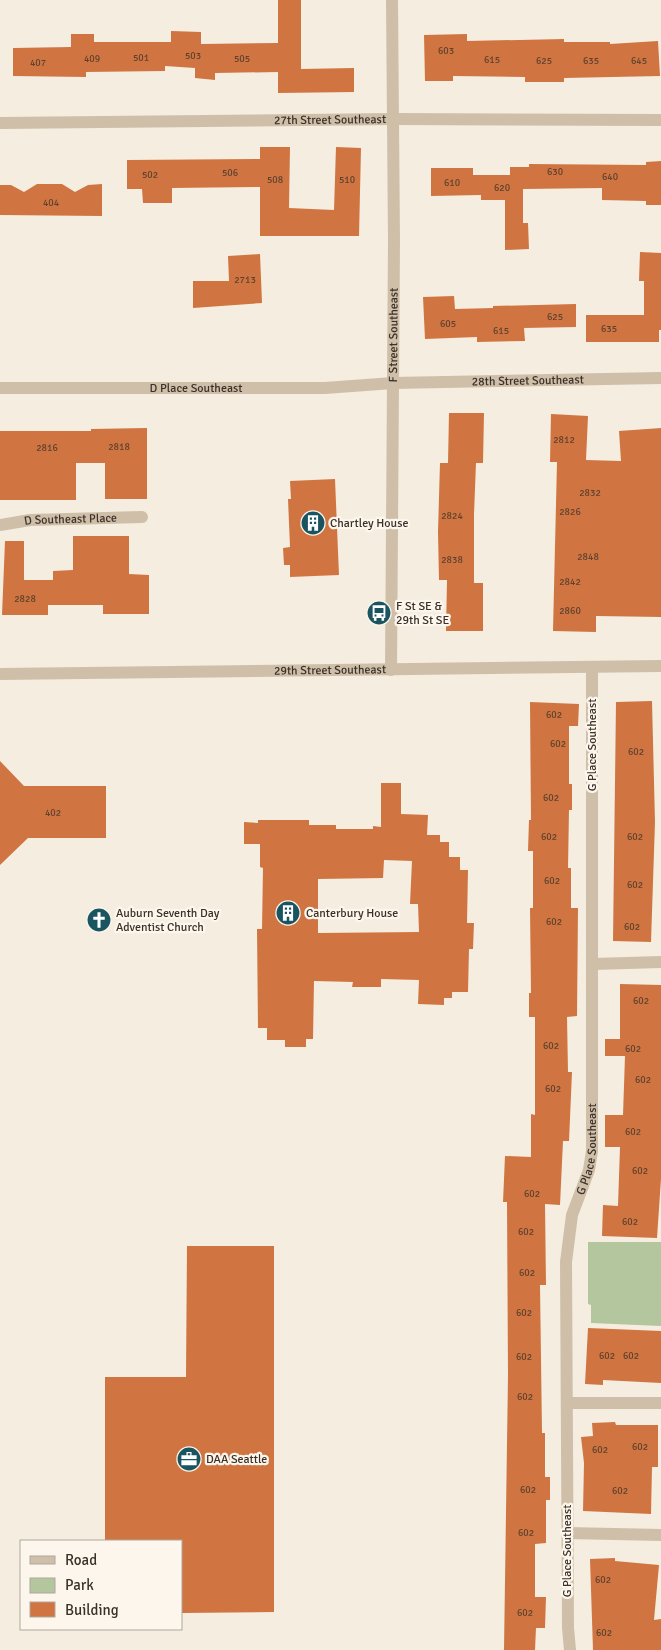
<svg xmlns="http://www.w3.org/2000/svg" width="661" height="1650" font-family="Signika,sans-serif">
  <rect width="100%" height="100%" fill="#f5eddf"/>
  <polygon fill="#b3c69d" points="588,1242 661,1242 661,1326 591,1323 591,1305 588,1304"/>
  <g fill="#d07541" fill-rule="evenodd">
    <polygon points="278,0 301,0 301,69 354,68 354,92 278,93 278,72 215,73 215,80 195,78 195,68 165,66 165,71 86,72 86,77 13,76 13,48 71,47 71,34 94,34 94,42 171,42 171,31 201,32 201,44 278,43"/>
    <polygon points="467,34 467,41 564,39 564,42 610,42 610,44 658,41 660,76 564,78 564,82 525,82 525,77 453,76 453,81 425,81 424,35"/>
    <polygon points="260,147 290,147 289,208 334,210 336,147 361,148 359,236 260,236 260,187 172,188 172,203 143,203 142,189 127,189 127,160 260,159"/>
    <polygon points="661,161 661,205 646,205 646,201 602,200 602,188 523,189 523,223 528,223 529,249 505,250 505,200 481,200 481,195 431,196 431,168 473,168 473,175 510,175 510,167 529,167 529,164 646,165 646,162"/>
    <polygon points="37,184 62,184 75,192 88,185 102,184 102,216 0,215 0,185 11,185 24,192"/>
    <polygon points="640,252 661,253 661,330 659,330 659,342 586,342 586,315 644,315 644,281 639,281"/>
    <polygon points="260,254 262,303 193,308 193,281 229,281 228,256"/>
    <polygon points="454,296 455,309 493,308 493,306 576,304 576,327 524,328 525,341 477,342 477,337 425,339 423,297"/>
    <polygon points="449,413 484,413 483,463 476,463 474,514 474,583 483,583 483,631 446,631 447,580 439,580 438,532 440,463 448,463"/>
    <polygon points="551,414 588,416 586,460 621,461 619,431 661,428 661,617 596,616 596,632 553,631 557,462 550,462"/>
    <polygon points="147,428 147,499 105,499 105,463 76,463 76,500 0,500 0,431 91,431 91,429"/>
    <polygon points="335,479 339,575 290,577 290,565 284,565 283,548 290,547 288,499 291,499 290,481"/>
    <polygon points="73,536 129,536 129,574 149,575 149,614 103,614 103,605 48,605 48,615 2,615 5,541 24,541 24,580 53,580 53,571 73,570"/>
    <polygon points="652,701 655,822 651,942 613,941 616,702"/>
    <polygon points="530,702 579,704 578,726 569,726 569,784 572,784 572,810 569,810 568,868 571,868 571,908 578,908 577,1016 567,1017 568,1072 572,1072 569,1141 563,1141 560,1205 545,1204 546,1285 540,1285 542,1433 545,1433 545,1477 550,1477 550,1500 546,1500 546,1543 535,1544 535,1597 546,1597 545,1628 536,1628 535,1650 504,1650 508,1375 507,1202 503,1202 505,1156 531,1157 531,1114 535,1115 535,1017 529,1017 529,993 531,993 530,908 533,908 533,851 528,851 529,820 531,820"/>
    <polygon points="0,761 24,786 106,786 106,838 28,838 0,865"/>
    <path d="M 381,783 L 401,783 L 401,814 L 428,815 L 427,835 L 440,835 L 440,842 L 449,842 L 449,857 L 460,857 L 460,870 L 468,870 L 467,923 L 474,923 L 473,949 L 469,949 L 468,992 L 452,992 L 452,998 L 444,998 L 444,1005 L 418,1004 L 419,980 L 381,979 L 381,987 L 352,987 L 353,982 L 314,981 L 313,1039 L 306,1039 L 306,1047 L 285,1047 L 285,1040 L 267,1040 L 267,1028 L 258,1028 L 257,929 L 262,929 L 263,868 L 260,867 L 260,844 L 244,844 L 244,822 L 258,823 L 258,820 L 309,820 L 309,825 L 336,825 L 336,829 L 373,829 L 373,826 L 381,827 ZM 384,860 L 412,861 L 410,904 L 418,904 L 419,932 L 318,933 L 318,879 L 383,878 Z"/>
    <polygon points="620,984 661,985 661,1179 657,1238 602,1236 603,1205 618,1206 620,1147 605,1147 605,1115 623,1115 625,1056 605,1056 605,1039 620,1039"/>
    <polygon points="187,1246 274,1246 274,1612 181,1613 181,1541 105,1541 105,1377 186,1377"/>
    <polygon points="588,1328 661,1331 661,1383 603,1380 603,1385 585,1384"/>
    <polygon points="615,1422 616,1425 658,1425 658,1467 652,1467 651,1514 583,1511 584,1463 581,1437 593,1436 592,1423"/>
    <polygon points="615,1558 615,1561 659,1565 654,1620 661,1619 661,1650 593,1650 590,1559"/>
  </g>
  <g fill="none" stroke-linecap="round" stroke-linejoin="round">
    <g stroke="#cfbfa9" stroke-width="12">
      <path id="s1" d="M 0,123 L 394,119 L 661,120"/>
      <path id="s2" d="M 0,388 L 325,388 L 393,383 L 661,378"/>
      <path id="s3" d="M 0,525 L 30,520 L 142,517"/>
      <path id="s4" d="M 391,670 L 394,241 L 392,0"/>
      <path id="s5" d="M 0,674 L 661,666"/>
      <polyline points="593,964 661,962"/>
      <polyline points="567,1403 661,1403"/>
      <polyline points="567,1533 661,1535"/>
      <path id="s6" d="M 570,1650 L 568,1628 L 566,1262 L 572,1215 L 589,1170 L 592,1151 L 592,667"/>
    </g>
  </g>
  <defs>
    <symbol id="building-disc" viewBox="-11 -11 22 22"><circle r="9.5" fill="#1a5461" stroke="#fcf6ec"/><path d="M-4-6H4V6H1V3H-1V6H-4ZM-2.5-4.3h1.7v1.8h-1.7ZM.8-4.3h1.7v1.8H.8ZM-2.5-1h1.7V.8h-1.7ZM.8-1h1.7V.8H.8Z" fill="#fff"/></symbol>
    <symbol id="bus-disc" viewBox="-11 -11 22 22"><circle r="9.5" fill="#1a5461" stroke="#fcf6ec"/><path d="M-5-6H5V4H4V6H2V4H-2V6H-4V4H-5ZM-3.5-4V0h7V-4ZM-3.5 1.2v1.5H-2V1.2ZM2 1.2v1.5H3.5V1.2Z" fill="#fff"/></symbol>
    <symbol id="church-disc" viewBox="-11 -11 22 22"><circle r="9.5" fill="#1a5461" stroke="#fcf6ec"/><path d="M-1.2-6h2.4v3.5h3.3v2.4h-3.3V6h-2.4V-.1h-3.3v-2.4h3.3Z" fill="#fff"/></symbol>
    <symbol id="office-disc" viewBox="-11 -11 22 22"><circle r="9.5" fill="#1a5461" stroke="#fcf6ec"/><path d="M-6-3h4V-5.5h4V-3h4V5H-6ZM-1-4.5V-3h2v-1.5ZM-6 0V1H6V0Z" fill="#fff"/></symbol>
  </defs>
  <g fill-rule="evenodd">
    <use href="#building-disc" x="299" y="509" width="28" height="28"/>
    <use href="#bus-disc" x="365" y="599" width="28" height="28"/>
    <use href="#building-disc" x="274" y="899" width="28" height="28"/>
    <use href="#church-disc" x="85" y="906" width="28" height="28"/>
    <use href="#office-disc" x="175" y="1445" width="28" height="28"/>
  </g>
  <g text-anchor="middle" stroke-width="4.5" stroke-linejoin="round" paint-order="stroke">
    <g font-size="10" fill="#60422f">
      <text x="446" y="54">603</text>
      <text x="193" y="59">503</text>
      <text x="141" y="61">501</text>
      <text x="92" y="62">409</text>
      <text x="242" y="62">505</text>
      <text x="492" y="63">615</text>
      <text x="544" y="64">625</text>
      <text x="591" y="64">635</text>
      <text x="639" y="64">645</text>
      <text x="38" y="66">407</text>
      <text x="555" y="175">630</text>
      <text x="230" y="176">506</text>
      <text x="150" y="178">502</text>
      <text x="610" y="180">640</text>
      <text x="275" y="183">508</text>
      <text x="347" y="183">510</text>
      <text x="452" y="186">610</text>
      <text x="502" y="191">620</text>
      <text x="51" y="206">404</text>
      <text x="245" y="283">2713</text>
      <text x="555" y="320">625</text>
      <text x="448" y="327">605</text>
      <text x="609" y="332">635</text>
      <text x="501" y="334">615</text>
      <text x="564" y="443">2812</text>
      <text x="119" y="450">2818</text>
      <text x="47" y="451">2816</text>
      <text x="590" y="496">2832</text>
      <text x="570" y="515">2826</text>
      <text x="452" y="519">2824</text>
      <text x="588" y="560">2848</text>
      <text x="452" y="563">2838</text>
      <text x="570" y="585">2842</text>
      <text x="25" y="602">2828</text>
      <text x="570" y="614">2860</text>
      <text x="554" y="718">602</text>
      <text x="558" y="747">602</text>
      <text x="636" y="755">602</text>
      <text x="551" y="801">602</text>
      <text x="53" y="816">402</text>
      <text x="549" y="840">602</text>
      <text x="635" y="840">602</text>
      <text x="552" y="884">602</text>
      <text x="635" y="888">602</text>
      <text x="554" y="925">602</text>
      <text x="632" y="930">602</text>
      <text x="641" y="1004">602</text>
      <text x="551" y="1049">602</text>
      <text x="633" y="1052">602</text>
      <text x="643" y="1083">602</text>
      <text x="553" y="1092">602</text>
      <text x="633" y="1135">602</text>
      <text x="640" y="1174">602</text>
      <text x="532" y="1197">602</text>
      <text x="630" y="1225">602</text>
      <text x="526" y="1235">602</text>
      <text x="527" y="1276">602</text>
      <text x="524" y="1316">602</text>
      <text x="607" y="1359">602</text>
      <text x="631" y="1359">602</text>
      <text x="524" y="1360">602</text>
      <text x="525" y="1400">602</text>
      <text x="640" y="1450">602</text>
      <text x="600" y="1453">602</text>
      <text x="528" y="1493">602</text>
      <text x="620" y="1494">602</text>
      <text x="526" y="1536">602</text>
      <text x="603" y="1583">602</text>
      <text x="525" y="1616">602</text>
      <text x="604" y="1636">602</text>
    </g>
    <g font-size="12" fill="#3b3129" stroke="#fcf6ec">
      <text dy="4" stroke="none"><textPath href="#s1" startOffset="330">27th Street Southeast</textPath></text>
      <text dy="4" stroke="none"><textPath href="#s4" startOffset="335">F Street Southeast</textPath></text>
      <text dy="4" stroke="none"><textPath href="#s2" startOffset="528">28th Street Southeast</textPath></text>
      <text dy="4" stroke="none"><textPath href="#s2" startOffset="196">D Place Southeast</textPath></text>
      <text dy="4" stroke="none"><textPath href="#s3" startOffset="71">D Southeast Place</textPath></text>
      <text dy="4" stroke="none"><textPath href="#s5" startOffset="330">29th Street Southeast</textPath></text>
      <text transform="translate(592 745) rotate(-90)" y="4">G Place Southeast</text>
      <text dy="4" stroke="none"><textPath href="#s6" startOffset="504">G Place Southeast</textPath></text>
      <text transform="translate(567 1551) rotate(-90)" y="4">G Place Southeast</text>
    </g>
    <g font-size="12" fill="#3b3129" stroke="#fcf6ec" text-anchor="start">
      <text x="330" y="527">Chartley House</text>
      <text x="396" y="610">F St SE &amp;<tspan x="396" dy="14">29th St SE</tspan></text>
      <text x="116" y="917">Auburn Seventh Day<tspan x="116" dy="14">Adventist Church</tspan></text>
      <text x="306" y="917">Canterbury House</text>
      <text x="206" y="1463">DAA Seattle</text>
    </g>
  </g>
  <rect x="20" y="1540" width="162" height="90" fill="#fcf6ec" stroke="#afa79e"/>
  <rect x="30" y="1556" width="25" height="8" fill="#cfbfa9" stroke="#afa79e"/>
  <text x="65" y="1565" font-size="15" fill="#3b3129">Road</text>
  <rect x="30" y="1578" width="25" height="15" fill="#b3c69d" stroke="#afa79e"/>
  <text x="65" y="1590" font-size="15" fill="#3b3129">Park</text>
  <rect x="30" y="1602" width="25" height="15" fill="#d07541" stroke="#afa79e"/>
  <text x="65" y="1615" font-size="15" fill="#3b3129">Building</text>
</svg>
